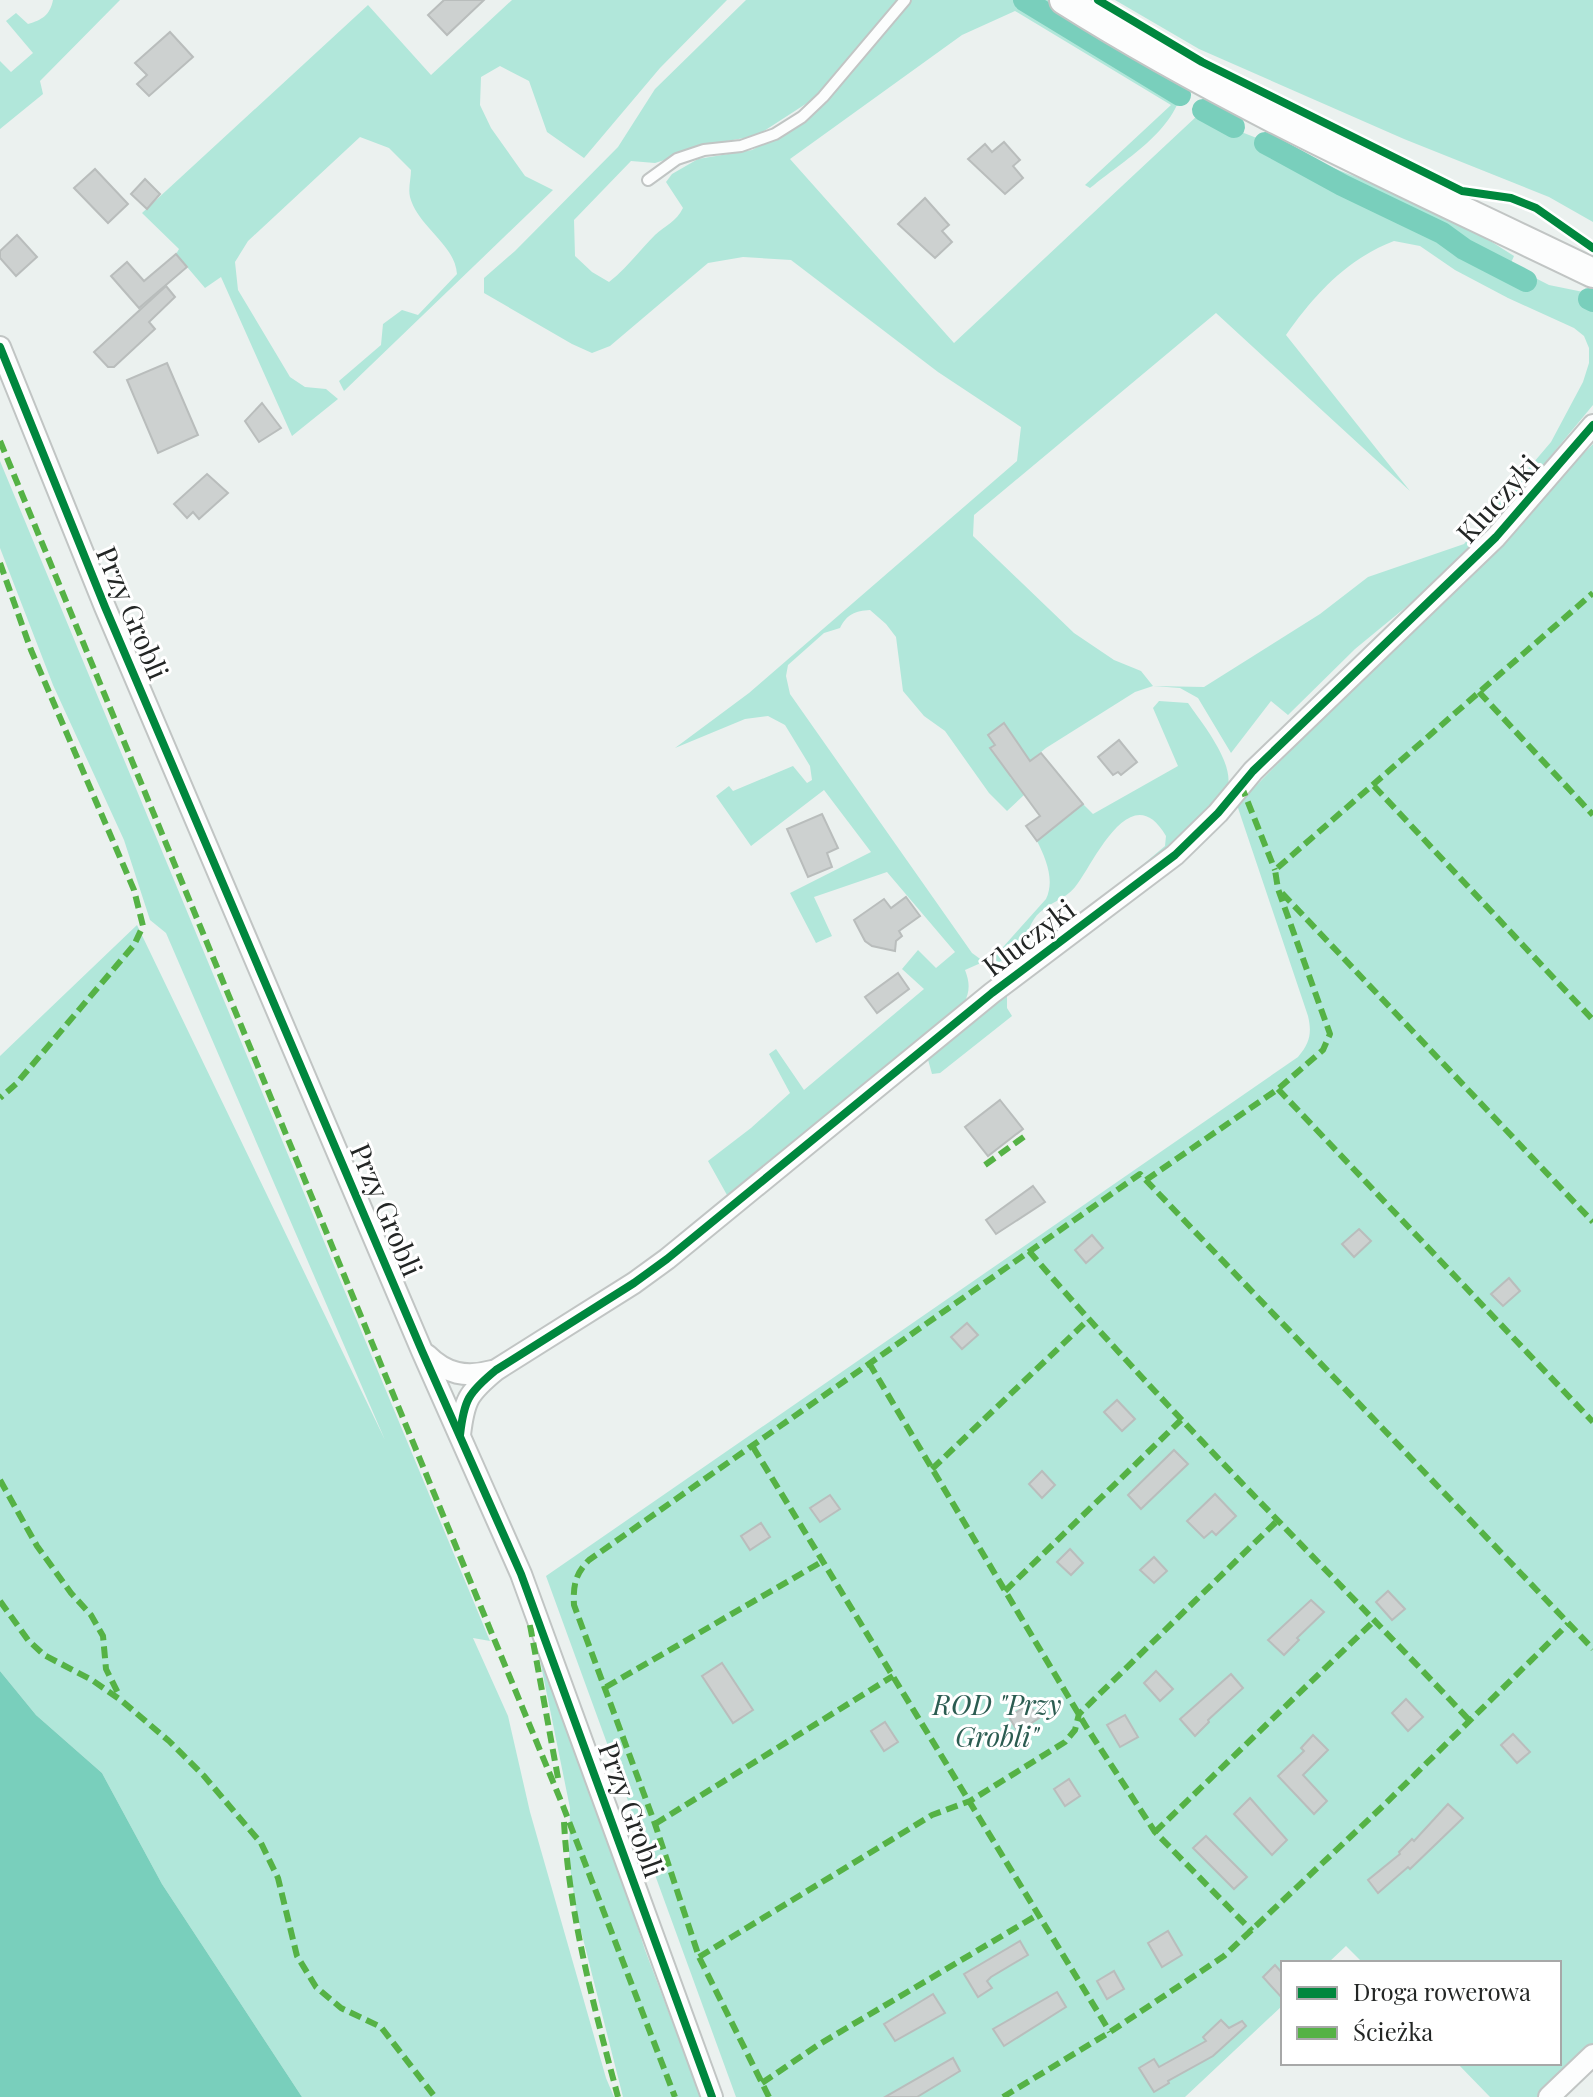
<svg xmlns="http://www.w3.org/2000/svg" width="1593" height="2097" font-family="'Playfair Display',serif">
  <rect width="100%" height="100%" fill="#ebf1ef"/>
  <g fill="#b1e7da" fill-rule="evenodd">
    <path d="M 53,0 L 120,0 L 40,81 L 43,94 L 0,129 L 0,61 L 11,72 L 33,53 L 6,21 L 16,13 L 28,24 C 42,20 50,15 53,0 Z"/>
    <path d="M 512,0 L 727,0 L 660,68 L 584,158 L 547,132 L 529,81 L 500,66 L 481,77 L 480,105 L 491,128 L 525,176 L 553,190 L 344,391 L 339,381 L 381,345 L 383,324 L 402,310 L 418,315 L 457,274 C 455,244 418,227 410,197 C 408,189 411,178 411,170 L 389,148 L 360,137 L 248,241 L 235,262 L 238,290 L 290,377 L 305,387 L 326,389 L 338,399 L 292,436 L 221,277 L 205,288 L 176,254 L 179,249 L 142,213 L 368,5 L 431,75 Z"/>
    <path d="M 746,0 L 898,0 L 818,96 L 756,136 L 721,142 L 655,163 L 631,161 L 574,220 L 575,256 L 592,272 L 609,282 C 627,268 639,251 655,235 C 666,225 676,222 683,208 L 666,182 L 672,174 L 698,159 L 752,150 L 807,120 L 912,0 L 1050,0 L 1183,81 C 1181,127 1126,159 1094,185 L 1090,188 L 1085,185 L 1171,105 L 1015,11 L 962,35 L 790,159 L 954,343 L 1198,115 L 1443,211 L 1514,256 L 1510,265 L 1549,285 L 1593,294 L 1593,405 L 1468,556 L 1355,649 L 1288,715 L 1271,701 L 1231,753 L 1198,698 L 1180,688 L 1153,686 L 1135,692 L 1046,748 L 1010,777 L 1024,795 L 1007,811 L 989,793 L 945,731 L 924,716 L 903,691 L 896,637 L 886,624 L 870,610 C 855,611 847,614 840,628 L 824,633 L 788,665 L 786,676 L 790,694 L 972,953 L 983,961 L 996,955 L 1046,899 C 1055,880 1046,859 1037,841 L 1083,804 L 1093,814 L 1178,766 L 1153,708 L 1159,701 L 1188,703 C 1202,723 1233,761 1228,786 C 1222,811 1107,896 1081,917 L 1165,846 L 1166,836 C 1132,777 1096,858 1078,883 C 1069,897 1056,900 1044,909 C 1032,917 1030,928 1024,940 C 1017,951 1007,957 996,964 L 997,970 L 1008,971 L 1001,976 L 992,973 L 983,962 L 965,970 C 970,983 970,991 964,1004 L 727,1195 L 708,1161 L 751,1128 L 790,1093 L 769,1054 L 776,1049 L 804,1090 L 924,989 L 902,969 L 918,950 L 936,968 L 955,952 L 887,872 L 814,897 L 832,936 L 816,943 L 790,893 L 871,852 L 824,790 L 751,846 L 716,796 L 729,786 L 733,791 L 793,766 L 807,783 L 812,780 L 810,766 L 785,725 L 768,716 L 745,719 L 675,748 L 749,693 L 1017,461 L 1021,427 L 938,372 L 791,260 L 743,257 L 708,263 L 610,346 L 592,353 L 572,344 L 484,293 L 484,278 L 515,251 L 618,147 L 655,89 ZM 1394,241 L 1420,246 L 1455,270 L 1508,298 L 1574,328 L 1584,336 L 1589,348 L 1589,363 L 1583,382 L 1551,442 L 1464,544 L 1368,577 L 1320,614 L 1204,687 L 1153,686 L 1141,671 L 1114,660 L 1074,633 L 973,536 L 974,515 L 1216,313 L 1410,491 L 1286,335 C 1314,295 1347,259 1394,241 Z"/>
    <polygon points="1115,0 1593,0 1593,222 1549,197 1404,139 1199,49"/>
    <path d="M 1593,444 L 1593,2045 L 1540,2097 L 1490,2097 L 1457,2063 L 1559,2063 L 1559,1963 L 1363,1963 L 1346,1946 L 1328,1963 L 1283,1963 L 1283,2005 L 1185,2097 L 736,2097 L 546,1576 L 1298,1057 C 1310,1043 1312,1033 1308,1016 L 1237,805 Z"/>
    <polygon points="0,461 490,1641 473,1638 508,1716 530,1812 606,2078 614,2097 302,2097 162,1884 102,1773 36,1715 0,1671 0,1056 137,925 385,1440 166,933 150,920 124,840 53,685 0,548"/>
    <polygon points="1007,992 1007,1008 1012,1016 940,1073 932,1074 927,1056"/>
    <polygon points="530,1611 547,1650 645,1950 701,2097 623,2097 576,1911 569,1859 570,1808"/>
  </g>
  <polygon fill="#79cfbc" points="0,1671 36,1715 102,1773 162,1884 302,2097 0,2097"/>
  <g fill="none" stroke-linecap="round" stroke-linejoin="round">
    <g stroke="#79cfbc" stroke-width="22">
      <polyline points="1024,0 1180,95"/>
      <polyline points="1203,110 1234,127"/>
      <polyline points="1265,143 1342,185 1442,233 1464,249 1526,281"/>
      <polyline points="1589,299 1593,301"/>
    </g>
  </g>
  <g fill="#cdd1d0" stroke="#b9bdbc" stroke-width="2">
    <polygon points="444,0 484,0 447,35 428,15"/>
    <polygon points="170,32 193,57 149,96 137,84 147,75 135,63"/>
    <polygon points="1004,142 1020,160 1013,166 1023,178 1005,194 968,159 985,144 992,152"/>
    <polygon points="95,169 128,204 108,223 74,188"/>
    <polygon points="145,179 160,194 147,209 131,194"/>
    <polygon points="925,198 949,225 942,231 952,242 935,258 898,224"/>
    <polygon points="17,235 37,257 16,276 0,258 0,251"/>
    <polygon points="176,254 187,267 139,308 111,276 127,262 144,281"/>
    <polygon points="166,286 175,297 149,322 155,329 114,367 108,367 94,352"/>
    <polygon points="167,363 198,435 158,453 127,380"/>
    <polygon points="262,403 281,428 259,442 245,421"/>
    <polygon points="207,474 228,493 199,519 193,512 187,518 174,504"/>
    <polygon points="1004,723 1030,761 1041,753 1083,804 1037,841 1026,826 1040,816 990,748 995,745 988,735"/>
    <polygon points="1119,740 1137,762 1121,775 1118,772 1113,775 1098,757"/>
    <polygon points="822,814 838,848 827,853 832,867 808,877 787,829"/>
    <polygon points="906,897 920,916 899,931 902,936 896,941 895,951 872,946 865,941 854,920 884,899 891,908"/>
    <polygon points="898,973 909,989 877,1013 865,997"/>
    <polygon points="1000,1100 1023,1129 988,1156 965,1127"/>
    <polygon points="1033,1186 1045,1202 996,1234 986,1220"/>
    <polygon points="1359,1229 1371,1241 1354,1257 1342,1244"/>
    <polygon points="1092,1235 1103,1248 1086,1263 1075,1250"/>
    <polygon points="1509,1278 1520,1291 1503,1306 1491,1294"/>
    <polygon points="967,1323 978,1335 962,1349 951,1337"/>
    <polygon points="1117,1400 1135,1419 1122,1431 1104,1412"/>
    <polygon points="1174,1450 1188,1464 1141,1509 1128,1495"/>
    <polygon points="1042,1471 1055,1485 1042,1498 1029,1484"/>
    <polygon points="1215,1494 1236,1516 1216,1535 1212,1531 1204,1538 1187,1521"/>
    <polygon points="830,1495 840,1509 820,1522 810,1508"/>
    <polygon points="761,1523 770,1537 750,1550 741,1536"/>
    <polygon points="1070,1549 1083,1563 1071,1575 1057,1562"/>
    <polygon points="1154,1557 1167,1571 1154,1583 1140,1570"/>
    <polygon points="1388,1591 1405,1609 1392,1620 1376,1602"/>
    <polygon points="1311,1600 1324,1612 1297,1638 1299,1640 1284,1655 1268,1640"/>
    <polygon points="722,1663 753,1710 733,1723 702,1676"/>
    <polygon points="1156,1671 1173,1689 1160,1701 1144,1683"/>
    <polygon points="1231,1674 1243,1688 1208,1720 1209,1722 1195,1736 1180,1719"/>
    <polygon points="1406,1699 1423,1717 1408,1731 1392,1713"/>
    <polygon points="1029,1704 1039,1718 1018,1732 1009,1717"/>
    <polygon points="1125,1715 1138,1737 1120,1747 1107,1725"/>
    <polygon points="885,1722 898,1742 884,1751 871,1731"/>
    <polygon points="1513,1734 1530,1752 1517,1763 1501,1745"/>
    <polygon points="1313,1735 1328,1750 1303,1775 1327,1801 1314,1814 1278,1776 1304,1751 1301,1748"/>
    <polygon points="1069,1779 1080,1796 1065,1806 1054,1789"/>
    <polygon points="1250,1798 1287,1840 1272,1855 1234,1814"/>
    <polygon points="1448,1804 1463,1818 1410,1869 1408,1867 1378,1893 1368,1880 1400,1854 1399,1852 1412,1839 1414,1841"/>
    <polygon points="1206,1836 1247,1877 1234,1889 1193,1848"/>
    <polygon points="1168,1931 1182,1955 1162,1967 1148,1943"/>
    <polygon points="1020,1941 1028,1955 991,1977 987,1981 992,1988 978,1997 964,1974"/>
    <polygon points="1275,1965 1283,1974 1283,1999 1263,1977"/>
    <polygon points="1114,1971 1124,1989 1107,1999 1097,1981"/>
    <polygon points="1057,1992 1066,2007 1004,2046 993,2029"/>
    <polygon points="933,1994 945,2013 895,2041 884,2024"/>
    <polygon points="1221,2020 1229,2028 1242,2021 1246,2026 1213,2056 1168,2081 1169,2083 1154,2092 1139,2068 1154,2059 1159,2067 1206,2041 1203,2037"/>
    <polygon points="953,2058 960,2071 917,2097 885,2097"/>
  </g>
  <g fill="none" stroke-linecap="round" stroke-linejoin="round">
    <defs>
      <polyline id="lane" points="648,180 677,159 704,150 741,146 775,134 802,117 823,97 905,0"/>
      <g id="street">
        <polyline points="0,347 105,607 422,1351 521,1574 712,2097"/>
        <path d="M 427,1355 C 446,1374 466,1378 492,1371"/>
        <path d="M 460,1435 C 464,1400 468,1393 496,1370 L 634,1283 L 667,1259 L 992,993 L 1175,855 L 1218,813 L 1253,771 L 1496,537 L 1593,425"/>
        <polyline points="1549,2097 1593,2055"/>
      </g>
      <path id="secondary" d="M 1064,0 C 1232,106 1415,187 1593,273"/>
    </defs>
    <use href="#lane" stroke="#c1c5c4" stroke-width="14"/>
    <use href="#street" stroke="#c1c5c4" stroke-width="24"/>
    <use href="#secondary" stroke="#c1c5c4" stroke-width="32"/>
    <use href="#lane" stroke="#fcfdfd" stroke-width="10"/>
    <use href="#street" stroke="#fcfdfd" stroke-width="20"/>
    <use href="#secondary" stroke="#fcfdfd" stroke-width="28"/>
    <g stroke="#55b245" stroke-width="6" stroke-dasharray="12 6" stroke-linecap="butt">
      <polyline points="0,441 563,1806 675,2097"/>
      <polyline points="0,563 31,650 134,890 143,926 134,945 16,1084 0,1098"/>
      <polyline points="1479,692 1593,815"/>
      <polyline points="1241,785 1275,870"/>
      <polyline points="1374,786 1593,1020"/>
      <polyline points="1282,893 1593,1222"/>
      <polyline points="1278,1089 1593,1422"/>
      <polyline points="985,1165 1025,1136"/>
      <polyline points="1146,1180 1278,1089 1323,1050 1330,1034 1278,889 1275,870 1593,593"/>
      <path d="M 1029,1251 C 1169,1414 1323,1564 1470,1721"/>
      <polyline points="869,1363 1087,1728 1155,1832 1252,1931"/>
      <polyline points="753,1447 1110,2032"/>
      <polyline points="932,1469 1088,1320"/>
      <polyline points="0,1480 37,1546 71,1593 91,1615 103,1636 106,1669 120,1697"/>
      <polyline points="1005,1591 1181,1420"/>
      <polyline points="0,1601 28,1640 44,1655 92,1680 122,1701 169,1741 204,1776 261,1843 278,1878 297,1956 316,1987 341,2008 381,2027 435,2097"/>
      <polyline points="530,1625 558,1778"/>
      <polyline points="606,1687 823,1561"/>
      <path d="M 564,1822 C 569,1915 594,2007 618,2097"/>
      <polyline points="655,1824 893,1676"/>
      <polyline points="1155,1832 1375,1620"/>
      <polyline points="699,1957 932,1815 970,1801 1065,1742 1075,1730 1079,1714 1278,1520"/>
      <polyline points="762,2083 818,2045 1039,1914"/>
      <path d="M 769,2097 L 699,1957 L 655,1824 L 574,1605 C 573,1586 575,1574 589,1560 L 1140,1174 L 1593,1649"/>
      <polyline points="1003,2097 1110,2032 1224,1956 1383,1806 1568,1624"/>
    </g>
    <defs>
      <g id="cycleway">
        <polyline points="1098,0 1202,62 1462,191 1511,198 1536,208 1593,248"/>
        <polyline points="0,347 105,607 422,1351 521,1574 712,2097"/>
        <path d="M 460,1435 C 464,1400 468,1393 496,1370 L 634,1283 L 667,1259 L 992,993 L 1175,855 L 1218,813 L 1253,771 L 1496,537 L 1593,425"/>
      </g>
    </defs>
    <use href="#cycleway" stroke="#fff" stroke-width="13"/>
    <use href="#cycleway" stroke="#00873e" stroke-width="8"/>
  </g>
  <g text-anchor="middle" stroke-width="6" stroke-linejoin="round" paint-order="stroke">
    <g font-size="28" fill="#232625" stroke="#fff">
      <text transform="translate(1498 499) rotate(-48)" y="10">Kluczyki</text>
      <text transform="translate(132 613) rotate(67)" y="10">Przy Grobli</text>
      <text transform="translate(1029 938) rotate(-37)" y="10">Kluczyki</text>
      <text transform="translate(386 1210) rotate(67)" y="10">Przy Grobli</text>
      <text transform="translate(631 1810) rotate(70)" y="10">Przy Grobli</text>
    </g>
    <g font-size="28" font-style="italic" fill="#2b5c51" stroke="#fff">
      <text x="997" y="1715">ROD "Przy<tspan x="997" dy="32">Grobli"</tspan></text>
    </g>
  </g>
  <rect x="1281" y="1961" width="280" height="104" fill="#ffffff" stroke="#a7a8a8" stroke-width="2"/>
  <rect x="1297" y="1987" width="40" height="12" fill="#00873e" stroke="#a7a8a8" stroke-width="2"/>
  <text x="1353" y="2001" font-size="24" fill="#232625">Droga rowerowa</text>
  <rect x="1297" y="2027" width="40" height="12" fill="#55b245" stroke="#a7a8a8" stroke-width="2"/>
  <text x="1353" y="2041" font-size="24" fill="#232625">Ścieżka</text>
</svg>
